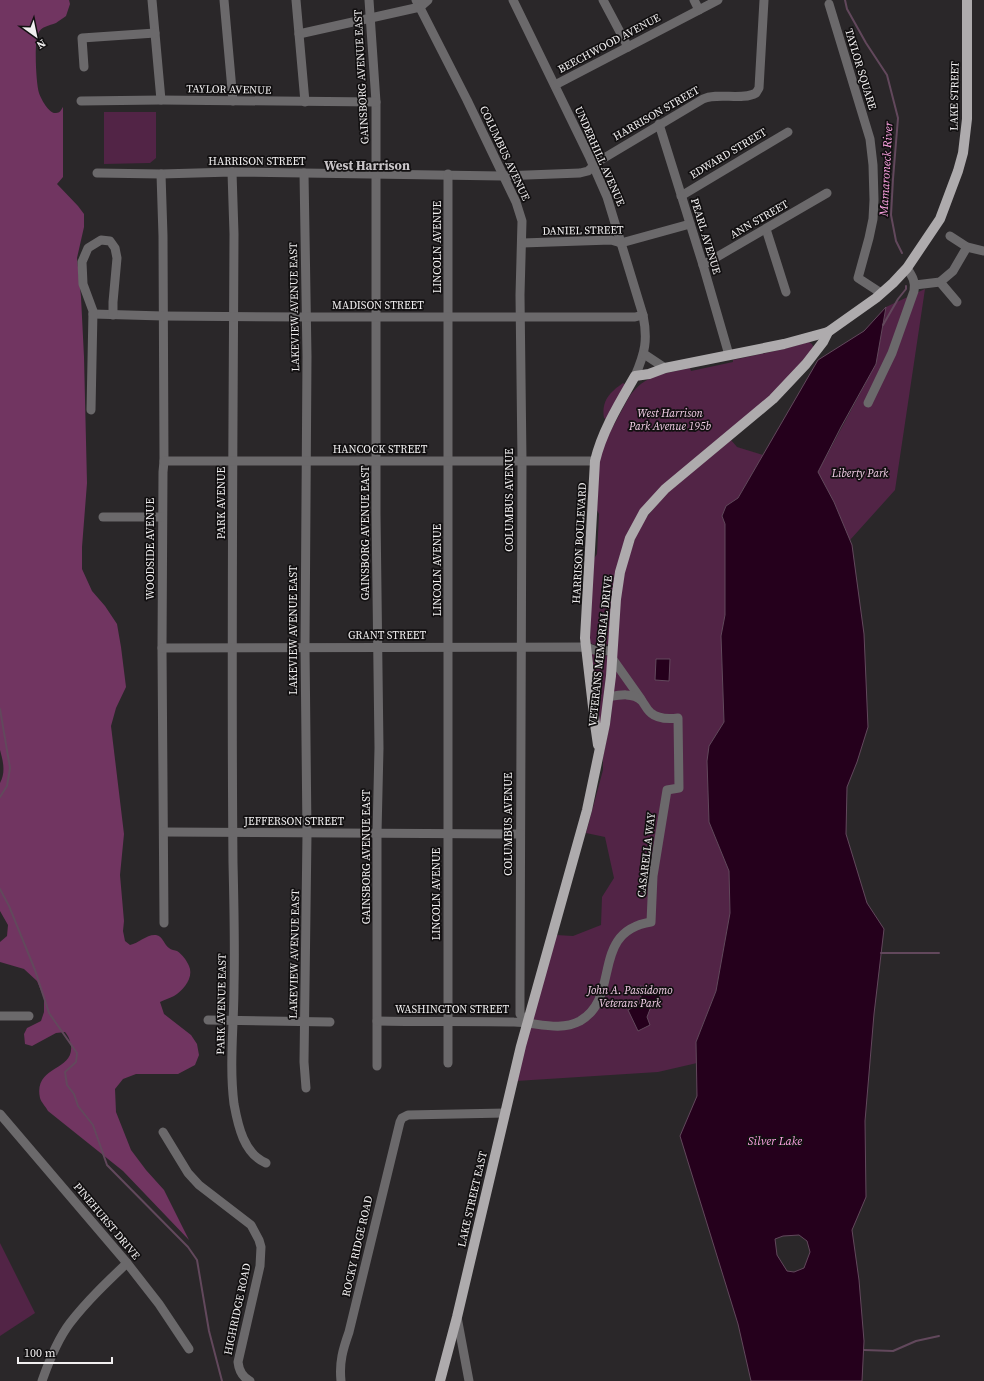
<svg xmlns="http://www.w3.org/2000/svg" width="984" height="1381" font-family="'Source Serif 4',serif">
  <rect width="100%" height="100%" fill="#2a2729"/>
  <g fill="#522446">
    <polygon points="104,112 156,112 156,158 150,163 104,164"/>
    <polygon points="925,289 895,490 850,540 818,472 876,364 886,307"/>
    <path d="M 809,342 L 812,344 L 814,348 L 770,397 L 694,459 L 630,531 L 609,643 L 604,647 L 592,644 L 590,641 L 593,560 L 597,554 L 599,514 L 597,510 L 599,457 L 602,447 L 629,397 C 645,374 664,374 690,368 L 691,371 L 733,362 L 733,360 L 784,349 Z"/>
    <path d="M 623,383 L 626,385 L 606,419 L 604,418 C 601,401 610,392 623,383 Z"/>
    <polygon points="731,440 737,447 763,455 738,498 726,506 722,516 725,524 725,615 721,636 724,722 709,746 709,822 729,871 730,913 716,991 696,1042 697,1063 658,1072 516,1081 556,935 573,936 601,925 602,897 614,878 605,837 586,833 603,770 603,757 611,718 618,615 625,569 636,536 645,519 667,493"/>
    <polygon points="592,654 606,655 608,657 602,722 599,725"/>
    <polygon points="0,1243 35,1313 0,1336"/>
  </g>
  <path fill="#713561" d="M 0,0 L 69,0 L 70,4 L 66,16 C 63,18 59,21 56,23 C 49,26 41,26 38,34 C 34,42 36,84 39,93 C 41,99 49,114 56,113 C 60,113 61,110 63,107 L 63,177 L 57,184 L 78,206 L 84,214 L 84,227 L 77,258 L 81,297 L 84,357 L 87,483 L 82,547 L 82,569 L 92,591 L 105,606 L 117,624 L 121,647 L 126,687 L 116,708 L 111,726 L 124,834 L 120,875 L 124,921 L 123,931 L 125,941 L 130,945 C 139,943 147,934 156,935 C 163,936 164,945 169,948 C 171,950 175,950 177,951 C 182,954 187,961 189,966 C 194,977 184,990 174,996 C 170,998 164,1000 160,1002 L 164,1014 L 191,1035 L 197,1044 L 199,1055 L 195,1065 L 178,1074 L 136,1074 L 123,1079 L 115,1089 L 116,1112 L 131,1150 L 146,1170 L 164,1190 L 189,1240 L 123,1171 L 48,1111 C 46,1107 41,1102 40,1098 C 33,1066 74,1071 71,1046 C 70,1040 69,1037 65,1032 L 56,1033 L 32,1046 L 25,1044 L 24,1034 L 27,1028 L 41,1021 L 44,1012 L 44,998 L 37,981 L 24,969 L 0,962 L 0,942 L 7,936 L 8,925 L 0,911 L 0,783 C 6,772 3,761 0,750 Z"/>
  <g fill="#25001c" stroke="#62485c" fill-rule="evenodd">
    <path d="M 886,307 L 876,364 L 841,427 L 818,472 L 834,502 L 852,545 L 864,634 L 868,727 L 857,762 L 847,787 L 846,834 L 867,903 L 884,929 L 874,1014 L 865,1121 L 866,1197 L 852,1230 L 859,1280 L 864,1341 L 862,1381 L 751,1381 L 738,1324 L 680,1136 L 697,1096 L 696,1042 L 716,991 L 730,913 L 729,871 L 709,822 L 707,761 L 709,746 L 724,722 L 721,636 L 725,615 L 725,524 L 722,516 L 726,506 L 738,498 L 818,360 L 864,331 ZM 799,1235 L 807,1241 L 810,1252 L 804,1268 L 794,1272 L 787,1271 L 777,1255 L 775,1239 L 783,1236 Z"/>
    <polygon points="656,659 670,659 669,681 655,680"/>
    <polygon points="640,986 653,988 662,994 652,1004 647,1017 650,1025 638,1031 628,1010 639,1004 641,999"/>
  </g>
  <g fill="none" stroke-linecap="round" stroke-linejoin="round">
    <g stroke="#62485c" stroke-width="2">
      <polyline points="845,0 847,9 866,43 887,75 898,118 893,179 891,215 896,241 902,253"/>
      <polyline points="883,325 898,299 906,289 906,286"/>
      <polyline points="0,709 10,768 7,786 0,797"/>
      <polyline points="0,889 9,906 35,970 49,1013 77,1053 76,1062 65,1072 67,1085 74,1094 78,1106 93,1125 107,1165 188,1247 197,1260 209,1331 222,1381"/>
      <polyline points="881,953 939,953"/>
      <polyline points="864,1350 893,1351 916,1341 939,1336"/>
    </g>
    <g stroke="#6b696b" stroke-width="9">
      <polyline points="152,0 161,100"/>
      <polyline points="224,0 233,101"/>
      <polyline points="296,0 305,102"/>
      <polyline points="369,0 376,102 376,514 379,748 377,833 377,1066"/>
      <polyline points="416,0 467,100 516,202 522,221 520,295 522,461 520,998 520,1014 527,1022"/>
      <path d="M 513,0 L 589,156 L 607,197 L 643,315 C 648,340 645,353 635,376"/>
      <polyline points="603,0 628,47"/>
      <polyline points="694,0 699,10"/>
      <polyline points="829,4 870,139 873,165 874,200 873,219 869,238 858,278 881,293"/>
      <polyline points="299,34 420,7 428,0"/>
      <polyline points="84,67 82,38 155,33"/>
      <polyline points="555,85 718,0"/>
      <polyline points="81,101 161,100 376,102"/>
      <polyline points="659,124 703,265 729,355"/>
      <path d="M 232,172 L 234,234 C 233,444 231,653 233,863 C 234,904 235,945 234,986 C 234,1025 229,1065 234,1104 C 238,1126 244,1154 266,1163"/>
      <path d="M 97,173 L 161,174 L 232,172 L 304,173 L 502,176 L 580,173 L 588,171 L 599,161 L 703,99 C 718,92 742,101 756,93 L 759,88 L 764,0"/>
      <polyline points="304,173 307,356 305,647 307,834 304,1062 306,1088"/>
      <polyline points="161,174 163,236 164,461 163,472 162,648 164,923"/>
      <polyline points="448,174 448,1063"/>
      <polyline points="681,196 788,132"/>
      <polyline points="766,229 786,292"/>
      <polyline points="950,236 967,247 984,251"/>
      <polyline points="522,243 611,240 621,243 690,224"/>
      <polyline points="703,265 827,193"/>
      <polyline points="940,282 957,302"/>
      <polyline points="915,285 940,282 953,271 967,247"/>
      <polyline points="93,314 163,316 306,317 635,317 643,315"/>
      <polyline points="644,354 665,368"/>
      <path d="M 868,403 L 892,353 L 914,291 C 916,282 912,276 907,268"/>
      <polyline points="91,410 93,311 83,284 82,262 88,248 101,240 110,241 115,248 117,258 113,302 113,315"/>
      <polyline points="164,461 595,461"/>
      <polyline points="103,517 162,517"/>
      <polyline points="162,648 586,647 594,650 612,651"/>
      <polyline points="612,658 641,699"/>
      <polyline points="164,832 520,834"/>
      <polyline points="0,1016 29,1016"/>
      <polyline points="208,1020 330,1022"/>
      <path d="M 377,1021 C 423,1022 469,1021 514,1022 C 536,1022 559,1032 580,1021 C 622,997 589,932 651,922 L 653,876 L 667,790 L 679,788 L 678,718 C 670,719 658,719 651,713 C 647,710 645,705 642,701 C 633,692 619,695 609,697"/>
      <polyline points="0,1114 127,1263 159,1304 189,1349"/>
      <path d="M 163,1132 L 188,1173 L 199,1185 L 251,1225 L 259,1240 L 261,1247 L 260,1266 L 238,1362 C 239,1371 242,1377 250,1381"/>
      <polyline points="457,1317 469,1381"/>
      <path d="M 42,1381 C 49,1361 57,1340 70,1323 C 87,1301 107,1282 127,1263"/>
      <path d="M 341,1381 C 339,1362 343,1349 349,1332 L 400,1122 L 402,1118 L 408,1115 L 505,1113"/>
    </g>
    <g stroke="#aeabad" stroke-width="10">
      <path d="M 598,745 L 595,724 L 585,638 L 595,461 C 602,431 620,402 635,376 L 649,374 L 665,368 L 784,344 L 828,332"/>
      <polyline points="440,1381 457,1317 521,1046 587,810 605,724 611,676 616,599 620,572 630,538 644,512 665,489 773,399 806,364 823,342 828,332 876,298 893,283 907,268 940,219 958,171 963,153 967,119 967,0"/>
    </g>
  </g>
  <g text-anchor="middle" stroke-width="3.5" stroke-linejoin="round" paint-order="stroke">
    <g font-size="11" fill="#f1eff0" stroke="#121011">
      <text transform="translate(609 43) rotate(-28)" y="4">BEECHWOOD AVENUE</text>
      <text transform="translate(861 69) rotate(73)" y="4">TAYLOR SQUARE</text>
      <text transform="translate(361 77) rotate(-93)" y="4">GAINSBORG AVENUE EAST</text>
      <text transform="translate(229 89) rotate(1)" y="4">TAYLOR AVENUE</text>
      <text transform="translate(954 96) rotate(-89)" y="4">LAKE STREET</text>
      <text transform="translate(656 113) rotate(-30)" y="4">HARRISON STREET</text>
      <text transform="translate(505 153) rotate(65)" y="4">COLUMBUS AVENUE</text>
      <text transform="translate(728 153) rotate(-31)" y="4">EDWARD STREET</text>
      <text transform="translate(600 156) rotate(66)" y="4">UNDERHILL AVENUE</text>
      <text x="257" y="165">HARRISON STREET</text>
      <text transform="translate(759 219) rotate(-30)" y="4">ANN STREET</text>
      <text transform="translate(583 230) rotate(-1)" y="4">DANIEL STREET</text>
      <text transform="translate(706 236) rotate(73)" y="4">PEARL AVENUE</text>
      <text transform="translate(437 247) rotate(-90)" y="4">LINCOLN AVENUE</text>
      <text x="378" y="309">MADISON STREET</text>
      <text transform="translate(294 307) rotate(-91)" y="4">LAKEVIEW AVENUE EAST</text>
      <text x="380" y="453">HANCOCK STREET</text>
      <text transform="translate(509 500) rotate(-90)" y="4">COLUMBUS AVENUE</text>
      <text transform="translate(221 503) rotate(-90)" y="4">PARK AVENUE</text>
      <text transform="translate(365 533) rotate(-90)" y="4">GAINSBORG AVENUE EAST</text>
      <text transform="translate(579 543) rotate(-87)" y="4">HARRISON BOULEVARD</text>
      <text transform="translate(150 549) rotate(-90)" y="4">WOODSIDE AVENUE</text>
      <text transform="translate(437 570) rotate(-90)" y="4">LINCOLN AVENUE</text>
      <text transform="translate(293 630) rotate(-90)" y="4">LAKEVIEW AVENUE EAST</text>
      <text x="387" y="639">GRANT STREET</text>
      <text transform="translate(600 651) rotate(-84)" y="4">VETERANS MEMORIAL DRIVE</text>
      <text x="294" y="825">JEFFERSON STREET</text>
      <text transform="translate(508 824) rotate(-90)" y="4">COLUMBUS AVENUE</text>
      <text transform="translate(646 855) rotate(-83)" y="4">CASARELLA WAY</text>
      <text transform="translate(366 857) rotate(-90)" y="4">GAINSBORG AVENUE EAST</text>
      <text transform="translate(436 894) rotate(-90)" y="4">LINCOLN AVENUE</text>
      <text transform="translate(294 954) rotate(-89)" y="4">LAKEVIEW AVENUE EAST</text>
      <text transform="translate(221 1004) rotate(-89)" y="4">PARK AVENUE EAST</text>
      <text x="452" y="1013">WASHINGTON STREET</text>
      <text transform="translate(472 1199) rotate(-77)" y="4">LAKE STREET EAST</text>
      <text transform="translate(107 1221) rotate(50)" y="4">PINEHURST DRIVE</text>
      <text transform="translate(357 1246) rotate(-77)" y="4">ROCKY RIDGE ROAD</text>
      <text transform="translate(237 1309) rotate(-78)" y="4">HIGHRIDGE ROAD</text>
    </g>
    <g font-size="11" font-style="italic" fill="#f6d1ea" stroke="#121011">
      <text x="670" y="417">West Harrison<tspan x="670" dy="13">Park Avenue 195b</tspan></text>
      <text x="860" y="477">Liberty Park</text>
      <text x="630" y="994">John A. Passidomo<tspan x="630" dy="13">Veterans Park</tspan></text>
    </g>
    <g font-size="12" font-style="italic" fill="#fca2e2" stroke="#121011">
      <text transform="translate(886 169) rotate(-87)" y="4">Mamaroneck River</text>
      <text x="775" y="1145">Silver Lake</text>
    </g>
    <g font-size="13" font-weight="bold" fill="#c9c5c8" stroke="#121011">
      <text x="367" y="170">West Harrison</text>
    </g>
  </g>
  <g transform="translate(36 36) rotate(147)" stroke="#121011" stroke-width="3" paint-order="stroke">
  <path d="M0-3L7 15L0 10L-7 15Z" fill="#f1eff0"/>
  <text y="-6" font-size="11" font-weight="bold" text-anchor="middle" fill="#f1eff0">N</text>
  </g>
  <path d="M18 1357v6h94v-6" fill="none" stroke="#f1eff0" stroke-width="2"/>
  <text x="24" y="1357" font-size="12" fill="#f1eff0" stroke="#121011" stroke-width="3" paint-order="stroke">100 m</text>
</svg>
